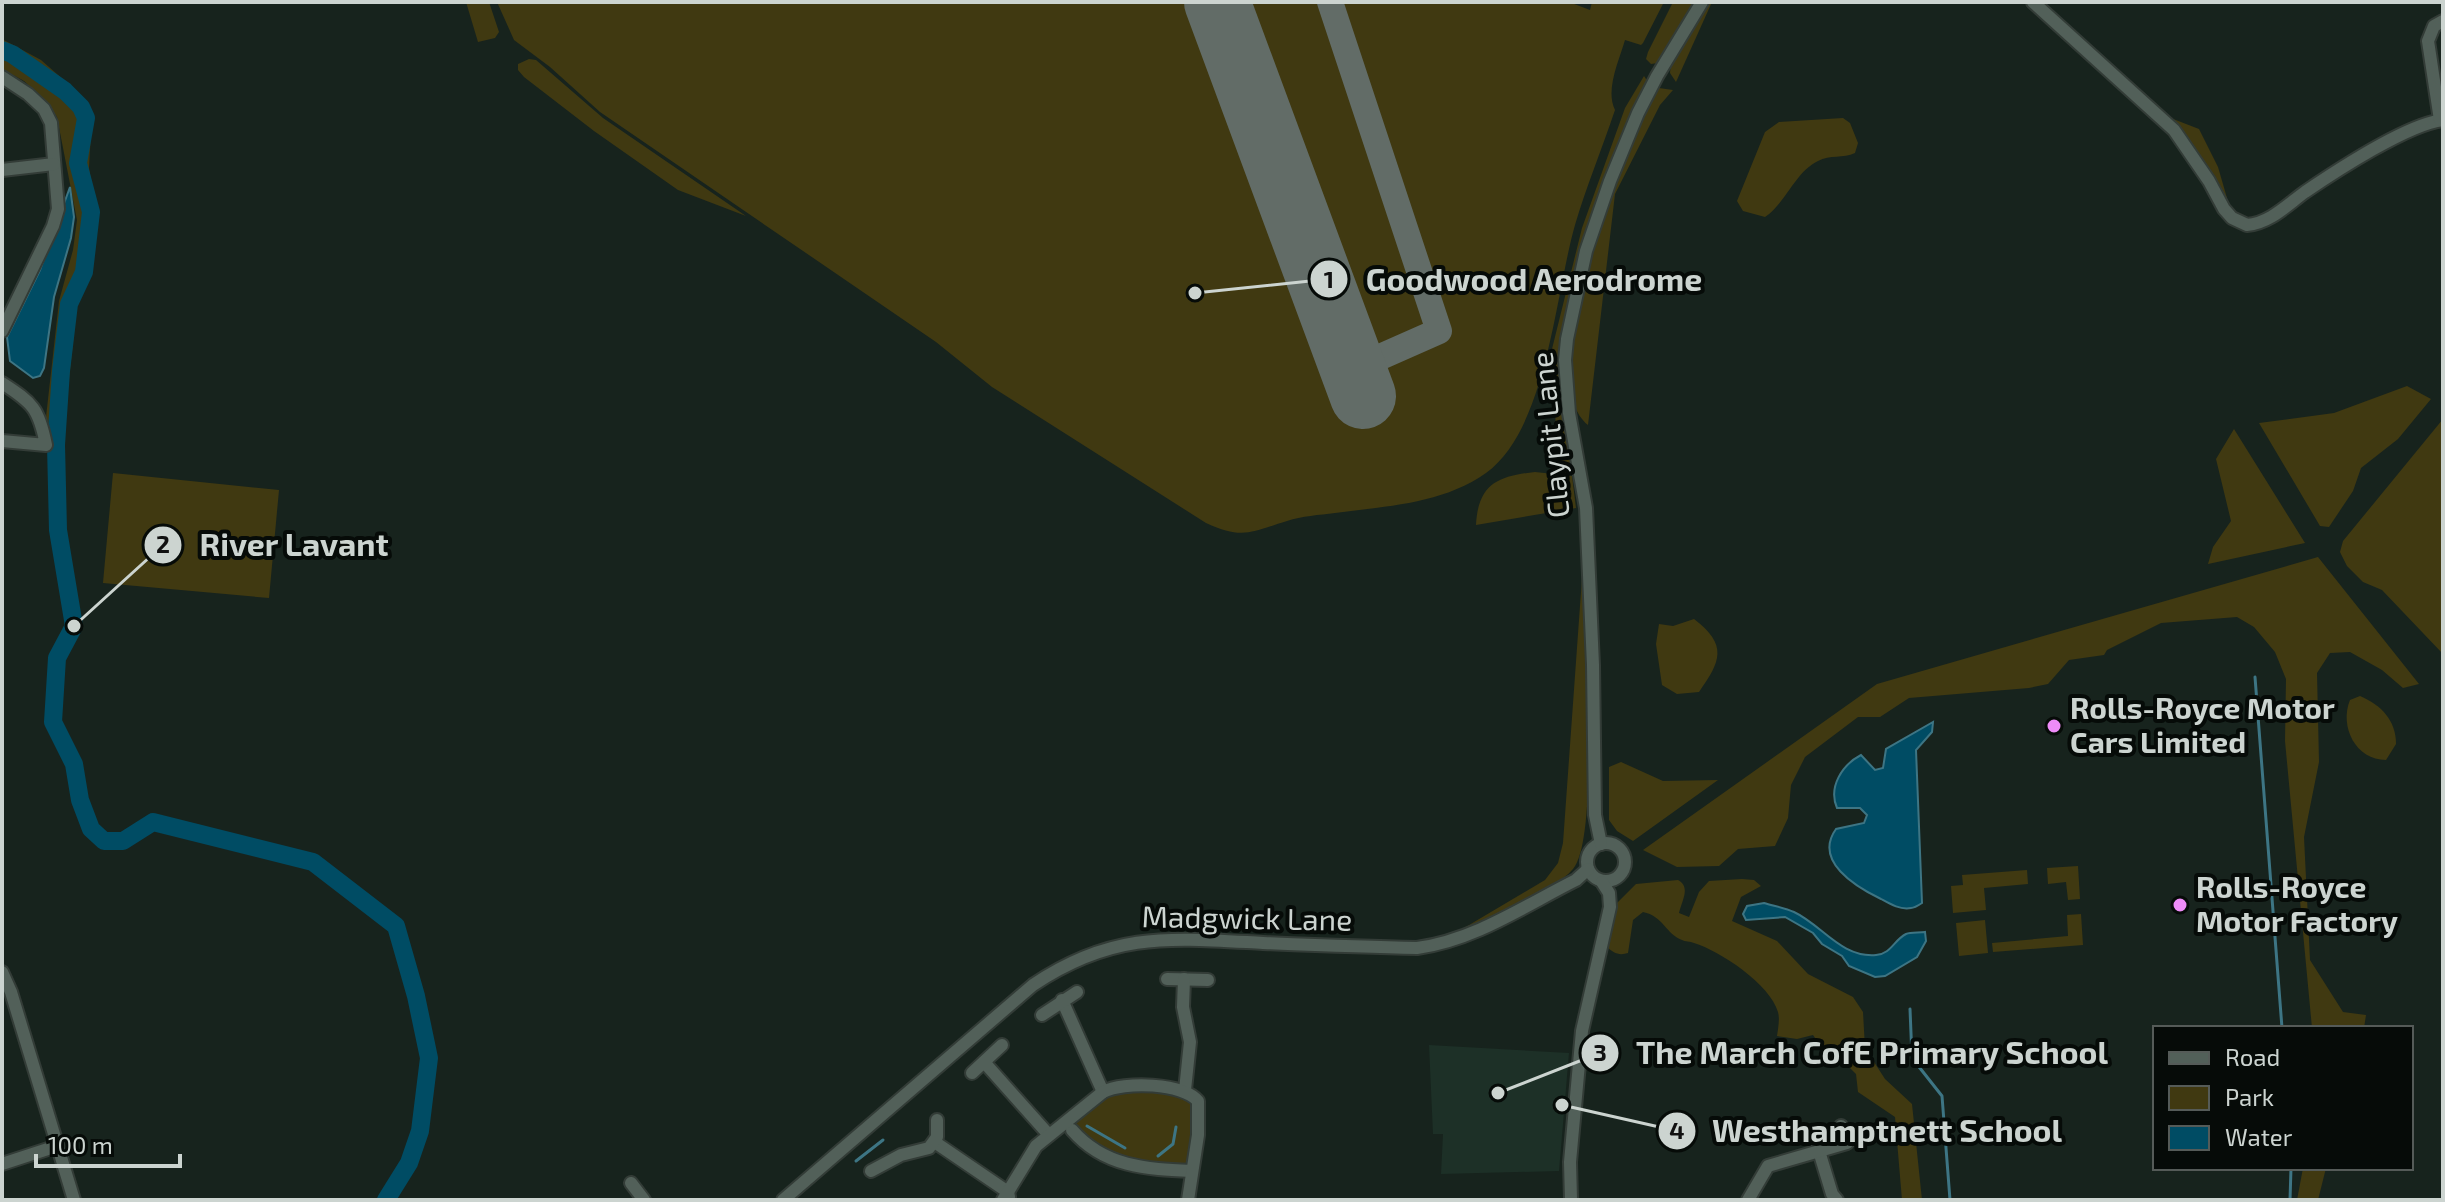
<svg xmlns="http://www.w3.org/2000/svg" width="2445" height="1202" font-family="'Exo 2',sans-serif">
  <rect width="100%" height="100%" fill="#17231d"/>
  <polygon fill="#1d3027" points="1429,1045 1569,1053 1559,1171 1441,1174 1443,1134 1433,1134"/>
  <g fill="#403911">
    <polygon points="466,2 489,2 499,32 495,38 478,42"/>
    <path d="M 497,2 L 1569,2 L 1590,10 L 1592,2 L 1664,2 L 1643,43 L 1641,45 L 1625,40 C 1619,61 1605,90 1615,110 C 1602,149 1586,187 1575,225 C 1555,295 1547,429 1486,473 C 1442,504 1387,506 1335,513 C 1319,515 1302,516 1287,521 C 1251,532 1243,540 1206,523 L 992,387 L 936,342 L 600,112 L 550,67 L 514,40 Z"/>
    <polygon points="1673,2 1697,2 1662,57 1658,63 1651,64 1646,59 1648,52"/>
    <polygon points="1708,2 1712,2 1676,82 1670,73 1671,62"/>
    <polygon points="2,39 41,60 83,97 92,114 89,168 98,222 90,270 78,296 62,444 43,444 59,301 73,250 77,220 57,117 45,100 24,81 2,69"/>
    <polygon points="529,59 536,60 603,118 746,216 678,190 594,131 524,77 518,70 518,64"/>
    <polygon points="1644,76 1648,82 1580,255 1565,321 1575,475 1559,472 1551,353 1582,228 1625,108"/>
    <path d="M 1659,88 L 1673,90 L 1660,105 L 1615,194 L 1588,425 C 1529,378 1627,148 1655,91 Z"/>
    <polygon points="2168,117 2199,129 2218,167 2227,198 2222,199"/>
    <path d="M 1843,118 L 1850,123 L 1858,143 L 1855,153 C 1843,159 1830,154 1818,161 C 1795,172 1786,203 1765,217 L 1743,211 L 1737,201 L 1765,132 L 1779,122 Z"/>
    <polygon points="2407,386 2431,399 2398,439 2361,468 2353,491 2329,527 2320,526 2259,423 2334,413"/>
    <polygon points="2443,419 2443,654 2382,590 2363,582 2347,566 2340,552 2343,541"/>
    <polygon points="2234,429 2305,543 2208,564 2213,547 2231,521 2216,459"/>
    <path d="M 1535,472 L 1572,476 L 1576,508 L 1476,525 C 1478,484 1498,476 1535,472 Z"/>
    <polygon points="113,473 279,490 269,598 103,583"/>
    <polygon points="2318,557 2419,684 2403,688 2382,670 2350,652 2330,653 2317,673 2319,762 2304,837 2310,960 2343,1012 2366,1015 2364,1028 2312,1028 2285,741 2286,679 2275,652 2254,627 2237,617 2161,623 2107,650 2104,655 2069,660 2048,684 2029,688 1909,698 1880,717 1858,717 1805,757 1791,785 1788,818 1775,846 1738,849 1719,866 1677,867 1643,850 1877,684"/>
    <path d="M 1582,578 L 1585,597 C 1585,647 1599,839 1573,869 C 1552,893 1496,917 1467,930 L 1464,928 L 1545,880 L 1558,863 L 1563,843 Z"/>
    <path d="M 1694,619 C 1728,645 1721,661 1699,692 L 1677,694 L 1662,685 L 1656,644 L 1659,624 L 1673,626 Z"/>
    <path d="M 2360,696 C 2381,705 2396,720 2396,744 L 2386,760 C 2356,760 2339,727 2350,700 Z"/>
    <polygon points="1621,762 1663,781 1718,780 1633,841 1617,831 1609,820 1609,767"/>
    <polygon points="2078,866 2080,899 2068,900 2066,882 2048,884 2047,868"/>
    <polygon points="2027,870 2028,884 1984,888 1986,910 1953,913 1951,886 1963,885 1962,875"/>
    <path d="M 1742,879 L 1754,880 L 1761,886 L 1741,897 L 1732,921 L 1777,941 L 1808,974 L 1853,997 L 1863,1012 L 1865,1048 L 1885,1079 L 1912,1104 L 1922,1200 L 1902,1200 L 1895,1117 L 1858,1092 L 1856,1074 L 1843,1061 L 1827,1055 L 1813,1035 L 1797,1039 L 1777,1036 C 1778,1029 1780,1019 1778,1012 C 1770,984 1720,951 1694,943 C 1690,941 1685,942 1682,940 C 1666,934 1663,916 1643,912 L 1633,920 L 1628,953 C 1619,956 1613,953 1606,946 L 1616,904 L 1636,884 L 1678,880 C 1691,887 1682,900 1679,913 L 1689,917 L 1699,892 L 1709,881 Z"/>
    <polygon points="2081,914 2083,945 1993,952 1992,943 2068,936 2067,915"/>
    <polygon points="1985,920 1988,953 1959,956 1956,923"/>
    <path d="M 1119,1091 C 1139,1091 1187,1088 1194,1109 L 1187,1165 C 1137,1161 1111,1160 1074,1123 L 1105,1096 Z"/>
    <polygon points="2303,1168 2326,1168 2318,1200 2297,1200"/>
  </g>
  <g fill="#004c64" stroke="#3d7584" stroke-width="2">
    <polygon points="70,187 74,217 71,238 54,297 44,368 40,376 33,378 10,361 7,337 40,270"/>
    <path d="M 1933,722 L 1932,732 L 1916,750 L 1922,903 C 1919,905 1914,908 1911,908 C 1900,910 1890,904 1881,899 C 1856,887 1813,861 1836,829 L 1864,823 L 1867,815 L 1860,808 L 1837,808 C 1828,787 1842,765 1861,755 L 1875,770 L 1883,768 L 1886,749 Z"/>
    <path d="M 1764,903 C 1774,906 1785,908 1794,912 C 1822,925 1841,958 1876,955 C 1891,954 1894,940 1906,934 C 1911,932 1919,933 1925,932 L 1926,941 L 1917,957 L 1885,976 L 1875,977 L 1849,966 L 1842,956 L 1822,944 L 1813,933 L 1785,917 L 1746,920 L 1743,914 L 1747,906 Z"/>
  </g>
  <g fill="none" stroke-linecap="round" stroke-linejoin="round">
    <g stroke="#3d7584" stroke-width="3">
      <polyline points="2255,677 2282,1028"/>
      <polyline points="1910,1009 1912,1058 1942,1096 1950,1200"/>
      <polyline points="1087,1126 1125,1148"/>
      <polyline points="1158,1156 1173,1144 1176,1127"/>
      <polyline points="856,1161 883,1140"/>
      <polyline points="2290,1200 2291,1168"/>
    </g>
    <polyline stroke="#004c64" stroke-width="18" points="2,50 12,54 65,91 81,107 86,118 78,163 91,212 84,272 69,304 61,371 56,445 58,530 74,626 57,658 53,722 74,764 80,800 91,829 104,841 123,841 153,822 313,862 396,926 416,996 429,1058 420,1131 409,1163 386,1200"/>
    <polyline stroke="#626c67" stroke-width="26" points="1330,2 1439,331 1353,369"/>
    <polyline stroke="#626c67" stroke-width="66" points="1217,2 1363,396"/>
    <defs>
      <g id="minor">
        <path d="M 2033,2 L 2174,130 L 2209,181 L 2224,209 L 2232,218 L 2247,225 C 2270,223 2287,205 2305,192 C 2336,171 2408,124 2443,120"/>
        <polyline points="2,77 28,94 44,109 51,123 58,209 53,226 2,331"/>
        <polyline points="2440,120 2428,41 2434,26 2443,21"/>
        <polyline points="2,170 54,164"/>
        <path d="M 2,383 C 33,403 39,409 46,445 L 2,441"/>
        <circle cx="1606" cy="862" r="19"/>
        <polyline points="1601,844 1595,815 1593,665 1586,508 1569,413 1565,360 1567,339 1586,251 1610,181 1638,113 1657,76 1702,2"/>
        <polyline points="2,972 11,992 74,1200"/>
        <polyline points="1167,979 1208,980"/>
        <polyline points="1184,979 1183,1007 1190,1042 1185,1090"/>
        <polyline points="1062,1000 1103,1092"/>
        <polyline points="1042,1015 1077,992"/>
        <polyline points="984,1062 1049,1135"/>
        <polyline points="972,1073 1002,1045"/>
        <path d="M 1072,1130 C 1104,1167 1146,1169 1192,1171"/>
        <polyline points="936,1143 1008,1192 1009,1197"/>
        <polyline points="1819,1151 1832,1194 1837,1200"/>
        <polyline points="2,1164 57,1146"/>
        <polyline points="871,1171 901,1155 929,1148 937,1137 937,1120"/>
        <polyline points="631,1183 644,1200"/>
        <path d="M 783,1200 L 1033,985 C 1113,931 1171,938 1263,943 C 1314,945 1366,947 1417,948 C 1475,940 1524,906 1576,880 L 1588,869"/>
        <path d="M 1003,1200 L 1036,1146 L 1103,1092 C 1124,1081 1183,1083 1198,1101 L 1198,1135 L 1188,1200"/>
        <polyline points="1571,1200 1570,1162 1582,1031 1610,907 1609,893 1602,882"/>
        <polyline points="1748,1200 1768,1166 1847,1143 1841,1126"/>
      </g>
    </defs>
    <use href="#minor" stroke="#333c37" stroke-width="16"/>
    <use href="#minor" stroke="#526059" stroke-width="12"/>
  </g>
  <g fill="#ee8cf8" stroke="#060b08" stroke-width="3">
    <circle cx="2054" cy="726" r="8"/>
    <circle cx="2180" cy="905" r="8"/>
  </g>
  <g text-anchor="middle" stroke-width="8" stroke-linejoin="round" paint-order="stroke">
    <g font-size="30" fill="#ccd4d0" stroke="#060b08">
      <text transform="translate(1551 435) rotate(-96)" y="10">Claypit Lane</text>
      <text transform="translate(1247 919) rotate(1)" y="10">Madgwick Lane</text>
    </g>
    <g font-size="30" font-weight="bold" fill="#ccd4d0" stroke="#060b08" text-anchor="start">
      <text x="2070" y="719">Rolls-Royce Motor<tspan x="2070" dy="34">Cars Limited</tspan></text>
      <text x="2196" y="898">Rolls-Royce<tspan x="2196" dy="34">Motor Factory</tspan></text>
    </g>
  </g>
  <path fill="none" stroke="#ccd4d0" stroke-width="3" d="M1195 293L1329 279M74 626L163 545M1498 1093L1600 1053M1562 1105L1677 1131"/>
  <g fill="#ccd4d0" stroke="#060b08" stroke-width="3">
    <circle cx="1195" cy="293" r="8"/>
    <circle cx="74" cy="626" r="8"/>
    <circle cx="1498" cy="1093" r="8"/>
    <circle cx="1562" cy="1105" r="8"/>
    <circle cx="1329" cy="279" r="20"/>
    <circle cx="163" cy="545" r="20"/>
    <circle cx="1600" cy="1053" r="20"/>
    <circle cx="1677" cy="1131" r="20"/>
  </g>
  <g font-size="24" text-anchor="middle" font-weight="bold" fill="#111">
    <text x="1329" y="288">1</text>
    <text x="163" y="553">2</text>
    <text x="1600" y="1061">3</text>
    <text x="1677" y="1139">4</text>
  </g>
  <g font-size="32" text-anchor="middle" font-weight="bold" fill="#ccd4d0" stroke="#060b08" stroke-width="8" stroke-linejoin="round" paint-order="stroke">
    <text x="1534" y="291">Goodwood Aerodrome</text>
    <text x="294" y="556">River Lavant</text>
    <text x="1872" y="1064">The March CofE Primary School</text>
    <text x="1887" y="1142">Westhamptnett School</text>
  </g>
  <rect width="2445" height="1202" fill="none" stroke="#ccd4d0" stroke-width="8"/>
  <rect x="2153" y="1026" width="260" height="144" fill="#060b08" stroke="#555b58" stroke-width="2"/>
  <rect x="2169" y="1052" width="40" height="12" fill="#526059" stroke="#555b58" stroke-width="2"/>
  <text x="2225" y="1066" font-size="24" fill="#ccd4d0">Road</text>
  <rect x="2169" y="1086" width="40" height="24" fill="#403911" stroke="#555b58" stroke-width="2"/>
  <text x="2225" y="1106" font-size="24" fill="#ccd4d0">Park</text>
  <rect x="2169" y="1126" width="40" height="24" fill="#004c64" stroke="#555b58" stroke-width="2"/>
  <text x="2225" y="1146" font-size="24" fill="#ccd4d0">Water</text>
  <path d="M36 1154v12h144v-12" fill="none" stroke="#ccd4d0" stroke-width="4"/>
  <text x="48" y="1154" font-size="24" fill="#ccd4d0" stroke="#060b08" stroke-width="6" paint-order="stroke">100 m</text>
</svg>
